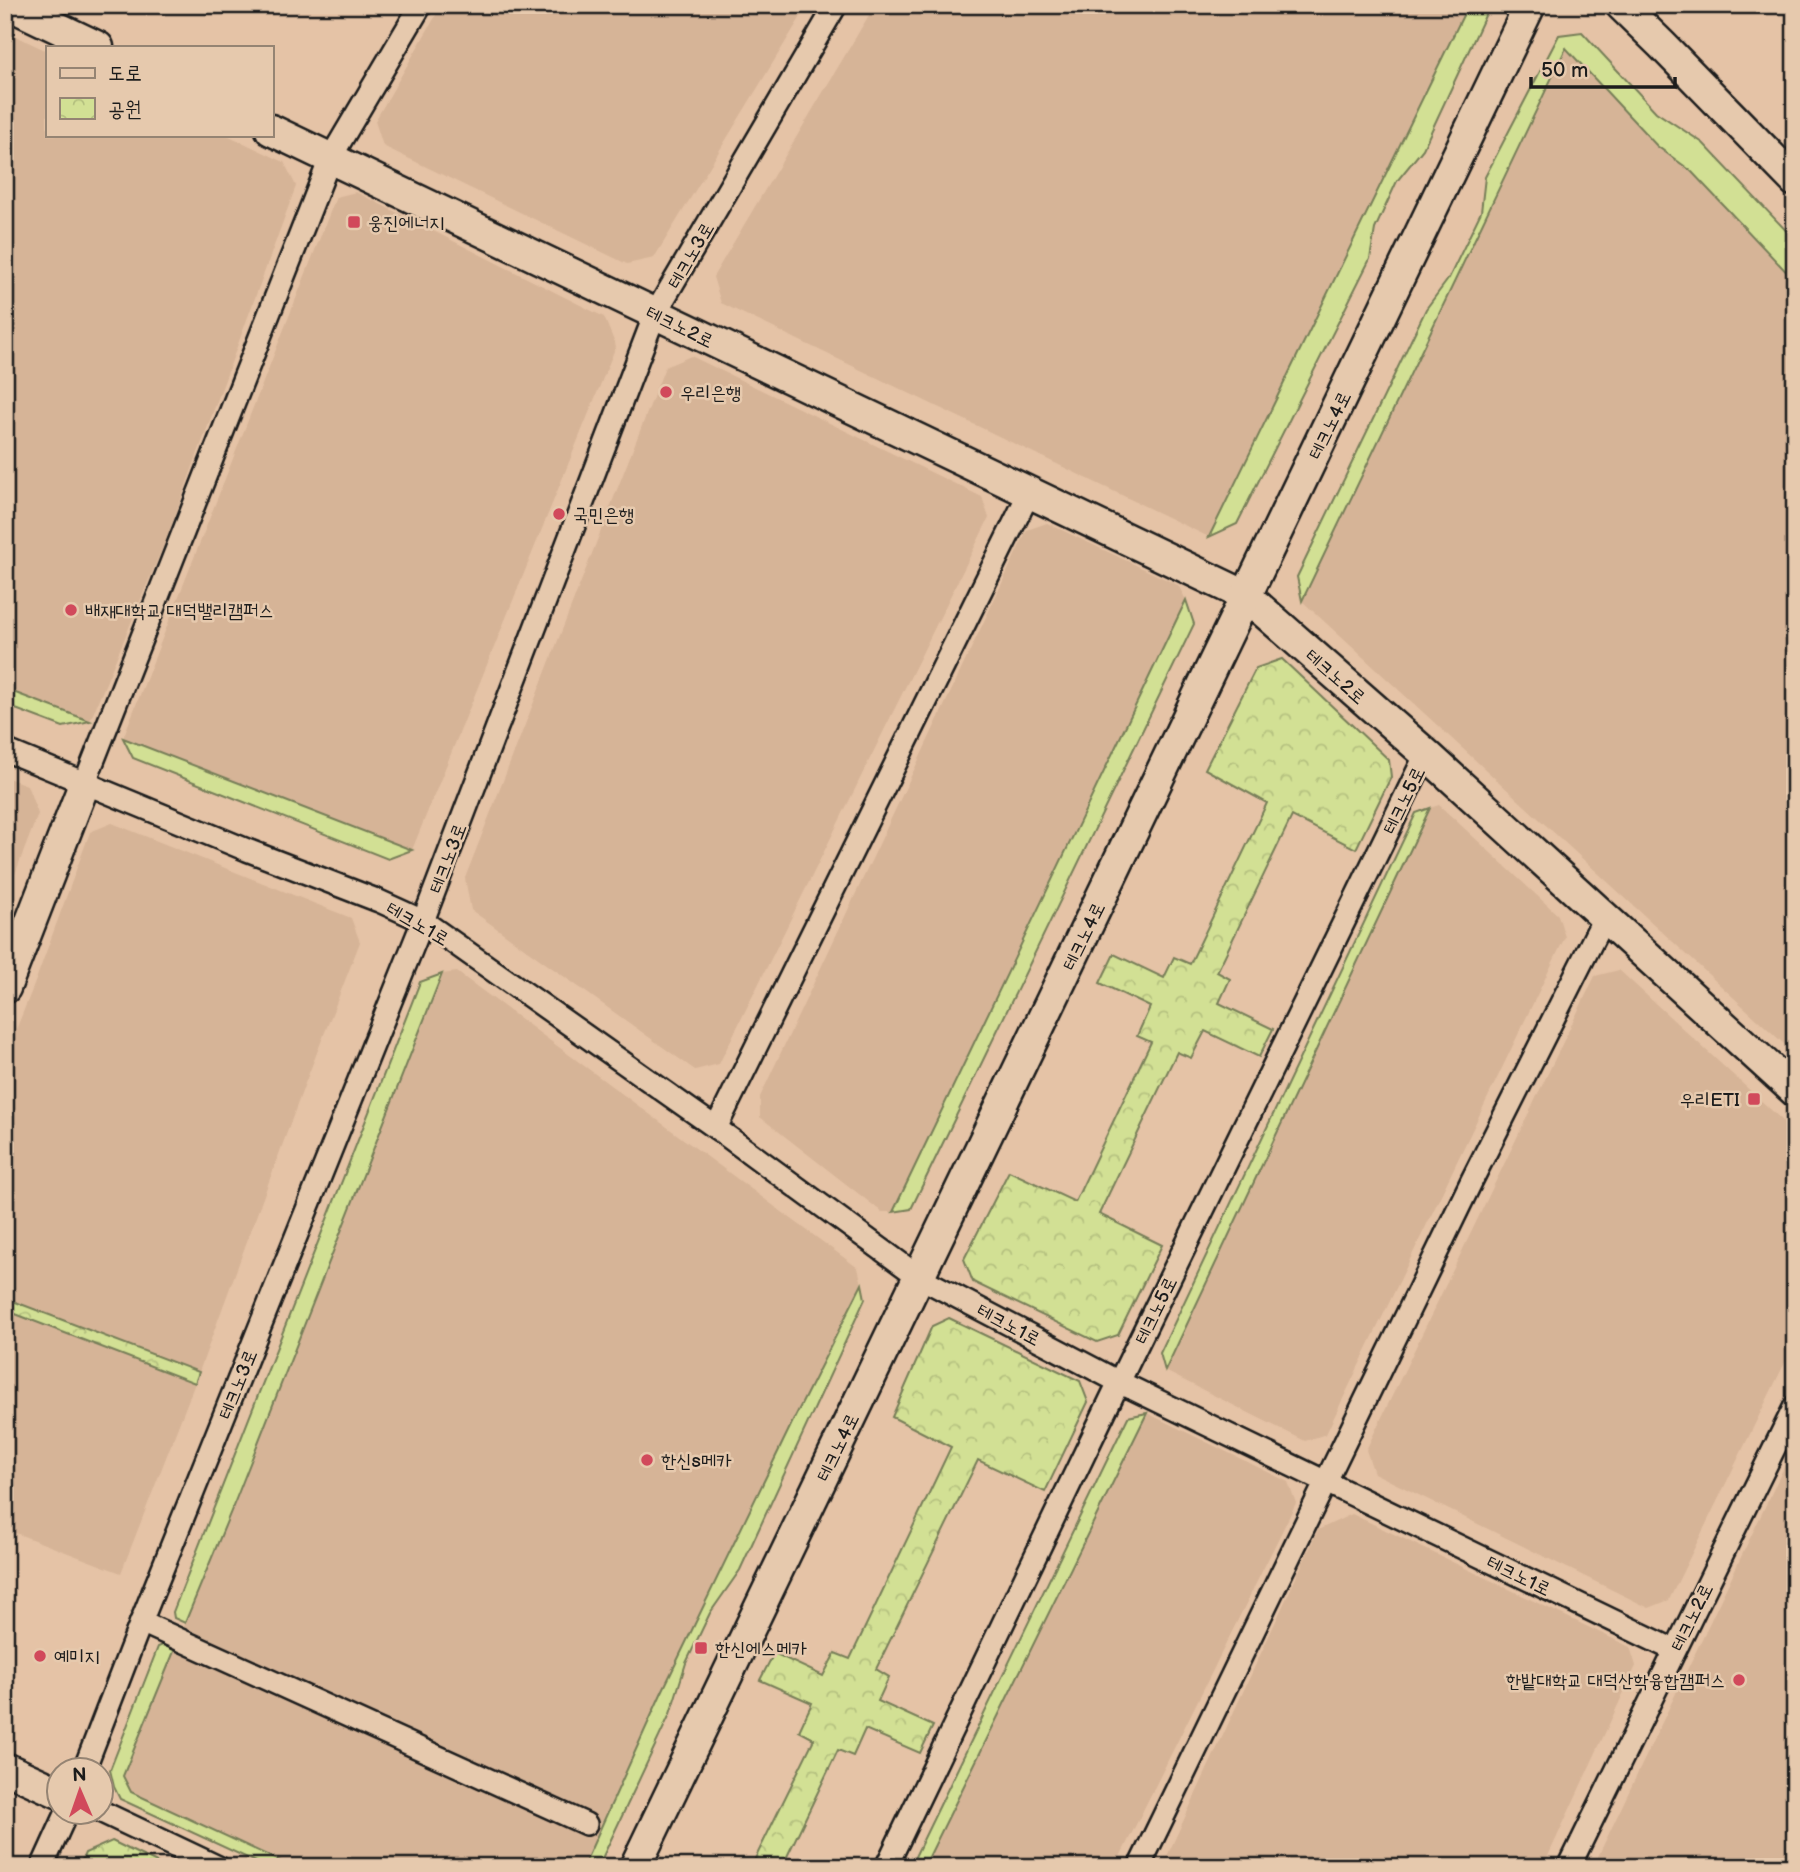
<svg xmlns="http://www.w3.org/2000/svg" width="1800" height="1872" font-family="'Balsamiq Sans','Poor Story',sans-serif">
  <defs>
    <pattern id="park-crowns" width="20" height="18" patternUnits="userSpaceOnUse" patternTransform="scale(1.75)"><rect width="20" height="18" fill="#d2e094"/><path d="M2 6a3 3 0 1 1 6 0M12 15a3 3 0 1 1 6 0" fill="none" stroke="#b4c07f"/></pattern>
  </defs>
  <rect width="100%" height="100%" fill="#e5c3a6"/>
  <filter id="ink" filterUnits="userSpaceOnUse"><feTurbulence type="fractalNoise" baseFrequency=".0143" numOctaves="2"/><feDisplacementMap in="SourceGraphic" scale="14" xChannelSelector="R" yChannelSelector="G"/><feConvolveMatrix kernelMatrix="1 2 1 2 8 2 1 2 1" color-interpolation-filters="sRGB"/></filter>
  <g filter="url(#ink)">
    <g fill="#d6b497">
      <polygon points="442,5 808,5 654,258 627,264 383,146 375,121"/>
      <polygon points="875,5 1468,5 1209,537 721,303 713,277"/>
      <polygon points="5,31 47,51 47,135 227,135 284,162 296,186 169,532 90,721 5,689"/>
      <polygon points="1567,48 1657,146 1691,171 1795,281 1795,1054 1302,601"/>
      <polygon points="356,192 604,317 616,346 412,850 123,738 336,197"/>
      <polygon points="691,356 982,497 989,518 719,1064 695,1070 471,910 465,878 665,367"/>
      <polygon points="1047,523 1178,585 1186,600 893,1212 882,1212 760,1117 760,1097 1027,530"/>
      <polygon points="5,777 27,785 38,814 5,900"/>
      <polygon points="1439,805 1558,915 1565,937 1326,1434 1305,1441 1165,1371 1430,808"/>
      <polygon points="112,823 351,918 360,942 304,1086 199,1372 5,1298 5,1057 34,985 90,832"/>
      <polygon points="1619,970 1795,1132 1795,1342 1669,1600 1649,1608 1374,1473 1366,1450 1595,976"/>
      <polygon points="457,972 858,1268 862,1284 793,1421 661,1694 583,1867 293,1867 131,1792 123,1776 236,1499 442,974"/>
      <polygon points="5,1310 195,1383 121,1573 5,1529"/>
      <polygon points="1147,1413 1288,1482 1296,1503 1115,1867 924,1867"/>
      <polygon points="1795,1444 1795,1867 1593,1867 1742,1555"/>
      <polygon points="1352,1514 1630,1647 1636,1666 1543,1867 1162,1867 1318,1530"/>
    </g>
    <g fill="#d2e094" stroke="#777e58" stroke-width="2">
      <polygon points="1468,5 1490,5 1423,149 1397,181 1375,229 1370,259 1237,524 1209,537"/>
      <polygon points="1582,32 1656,112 1703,143 1795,240 1795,281 1691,171 1657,146 1566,48 1302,601 1297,577 1426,309 1449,278 1481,212 1485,177 1559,35"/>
      <polygon points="1186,600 1194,624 911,1209 893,1212"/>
      <polygon points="5,689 90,721 63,727 5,705"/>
      <polygon points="123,738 412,850 388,859 133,758"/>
      <polygon points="1430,808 1165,1371 1160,1353 1416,813"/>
      <polygon points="442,974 236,1499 185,1623 174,1618 173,1612 420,982"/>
      <polygon points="862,1284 865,1299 740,1570 710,1613 686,1663 670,1714 598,1867 583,1867 661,1694 793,1421"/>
      <polygon points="1147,1413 924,1867 910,1867 1128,1417"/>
      <polygon points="165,1644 175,1649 123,1776 131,1792 293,1867 267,1867 120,1799 114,1787 110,1770 158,1647"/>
    </g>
    <g fill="url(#park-crowns)" stroke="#777e58" stroke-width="2">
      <polygon points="1282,659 1389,760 1391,777 1356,849 1292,816 1217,972 1230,979 1219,1003 1273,1029 1259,1057 1205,1031 1191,1058 1177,1052 1099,1214 1162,1245 1118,1335 1097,1342 973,1282 964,1259 1009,1171 1075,1202 1151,1042 1137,1036 1150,1007 1100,983 1114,954 1164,978 1174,957 1190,964 1267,803 1205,769 1256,668"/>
      <polygon points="5,1298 199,1372 195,1383 5,1310"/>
      <polygon points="949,1318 1080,1381 1088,1402 1045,1492 978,1460 876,1669 889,1677 878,1701 933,1726 920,1753 865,1729 853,1756 838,1750 782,1867 751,1867 814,1739 799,1731 812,1703 760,1680 774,1653 823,1676 835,1653 850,1659 951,1447 892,1417 932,1326"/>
      <polygon points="112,1841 165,1867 79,1867 85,1853"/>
    </g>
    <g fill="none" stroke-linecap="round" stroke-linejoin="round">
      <defs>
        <g id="minor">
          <polyline points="5,750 247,850 379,901 423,921 716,1128 919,1277 1119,1382 1674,1650"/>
          <polyline points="85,782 330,159 421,5"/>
          <polyline points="716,1128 1029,493"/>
          <polyline points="141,1622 586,1824"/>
          <polyline points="84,1770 141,1622 423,921 655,314 836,5"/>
          <polyline points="102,1812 218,1867"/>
          <polyline points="42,1867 67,1812"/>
          <polyline points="886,1867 1119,1382 1426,754"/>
          <polyline points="1139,1867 1472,1180 1605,916"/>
          <polyline points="1569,1867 1795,1406"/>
        </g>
        <g id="secondary">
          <polyline points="10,5 98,47"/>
          <polyline points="1621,5 1662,45 1795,181"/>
          <polyline points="271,130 1246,596 1426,754 1795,1091"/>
          <polyline points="5,988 85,782"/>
          <polyline points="5,1768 60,1793"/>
          <polyline points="635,1867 1530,5"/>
        </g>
      </defs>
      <use href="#minor" stroke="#1c1c1c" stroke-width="26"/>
      <use href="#secondary" stroke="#1c1c1c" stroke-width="35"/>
      <use href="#minor" stroke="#e6c9ad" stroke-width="21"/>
      <use href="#secondary" stroke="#e6c9ad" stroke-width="30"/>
    </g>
  </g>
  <g fill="#d1495b" stroke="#e6c9ad" stroke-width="2.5">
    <rect x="347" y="215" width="14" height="14" rx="3.5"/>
    <circle cx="666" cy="392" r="7"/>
    <circle cx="559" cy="514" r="7"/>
    <circle cx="71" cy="610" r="7"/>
    <rect x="1747" y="1092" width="14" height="14" rx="3.5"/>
    <circle cx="647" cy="1460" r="7"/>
    <rect x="694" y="1641" width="14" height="14" rx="3.5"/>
    <circle cx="40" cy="1656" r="7"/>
    <circle cx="1739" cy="1680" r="7"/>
  </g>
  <g text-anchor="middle" stroke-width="5" stroke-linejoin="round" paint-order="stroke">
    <g font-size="19" fill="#1c1c1c" stroke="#e6c9ad" text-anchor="start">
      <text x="368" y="229">웅진에너지</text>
      <text x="680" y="399">우리은행</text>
      <text x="573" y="521">국민은행</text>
      <text x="85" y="617">배재대학교 대덕밸리캠퍼스</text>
      <text x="1740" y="1106" text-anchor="end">우리ETI</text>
      <text x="661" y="1467">한신s메카</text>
      <text x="715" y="1655">한신에스메카</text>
      <text x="54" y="1663">예미지</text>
      <text x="1725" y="1687" text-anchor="end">한밭대학교 대덕산학융합캠퍼스</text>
    </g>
    <g font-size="19" fill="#1c1c1c" stroke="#e6c9ad">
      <text transform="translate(690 255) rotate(-60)" y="7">테크노3로</text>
      <text transform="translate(680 326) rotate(26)" y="7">테크노2로</text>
      <text transform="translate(1329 425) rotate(-64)" y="7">테크노4로</text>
      <text transform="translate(1336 676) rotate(41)" y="7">테크노2로</text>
      <text transform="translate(1403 800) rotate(-64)" y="7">테크노5로</text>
      <text transform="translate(447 858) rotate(-69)" y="7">테크노3로</text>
      <text transform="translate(418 923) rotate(30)" y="7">테크노1로</text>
      <text transform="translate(1083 936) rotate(-64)" y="7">테크노4로</text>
      <text transform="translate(1155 1310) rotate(-64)" y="7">테크노5로</text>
      <text transform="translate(1009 1324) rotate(28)" y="7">테크노1로</text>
      <text transform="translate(237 1384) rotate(-68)" y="7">테크노3로</text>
      <text transform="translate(837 1447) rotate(-64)" y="7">테크노4로</text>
      <text transform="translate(1519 1575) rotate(26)" y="7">테크노1로</text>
      <text transform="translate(1691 1617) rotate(-64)" y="7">테크노2로</text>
    </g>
  </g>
  <rect width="1800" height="1872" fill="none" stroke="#e6c9ad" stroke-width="28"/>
  <rect x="14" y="14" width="1772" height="1844" fill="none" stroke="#1c1c1c" stroke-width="2.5" filter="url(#ink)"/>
  <rect x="46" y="46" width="228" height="91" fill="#e6c9ad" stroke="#958473" stroke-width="2"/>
  <rect x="60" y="68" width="35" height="10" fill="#e6c9ad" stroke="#958473" stroke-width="2"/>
  <text x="108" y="80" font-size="21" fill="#1c1c1c">도로</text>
  <rect x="60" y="98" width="35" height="21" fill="url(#park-crowns)" stroke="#958473" stroke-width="2"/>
  <text x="108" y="116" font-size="21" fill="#1c1c1c">공원</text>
  <g transform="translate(80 1791) rotate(358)"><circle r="33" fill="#e6c9ad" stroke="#958473" stroke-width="2"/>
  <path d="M0-5L12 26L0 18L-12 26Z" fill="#d1495b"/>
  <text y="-10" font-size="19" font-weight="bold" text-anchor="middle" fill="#1c1c1c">N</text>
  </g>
  <path d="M1531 77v10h144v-10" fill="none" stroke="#1c1c1c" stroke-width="3.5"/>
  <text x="1541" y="77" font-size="21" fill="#1c1c1c" stroke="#e6c9ad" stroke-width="5" paint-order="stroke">50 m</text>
</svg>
